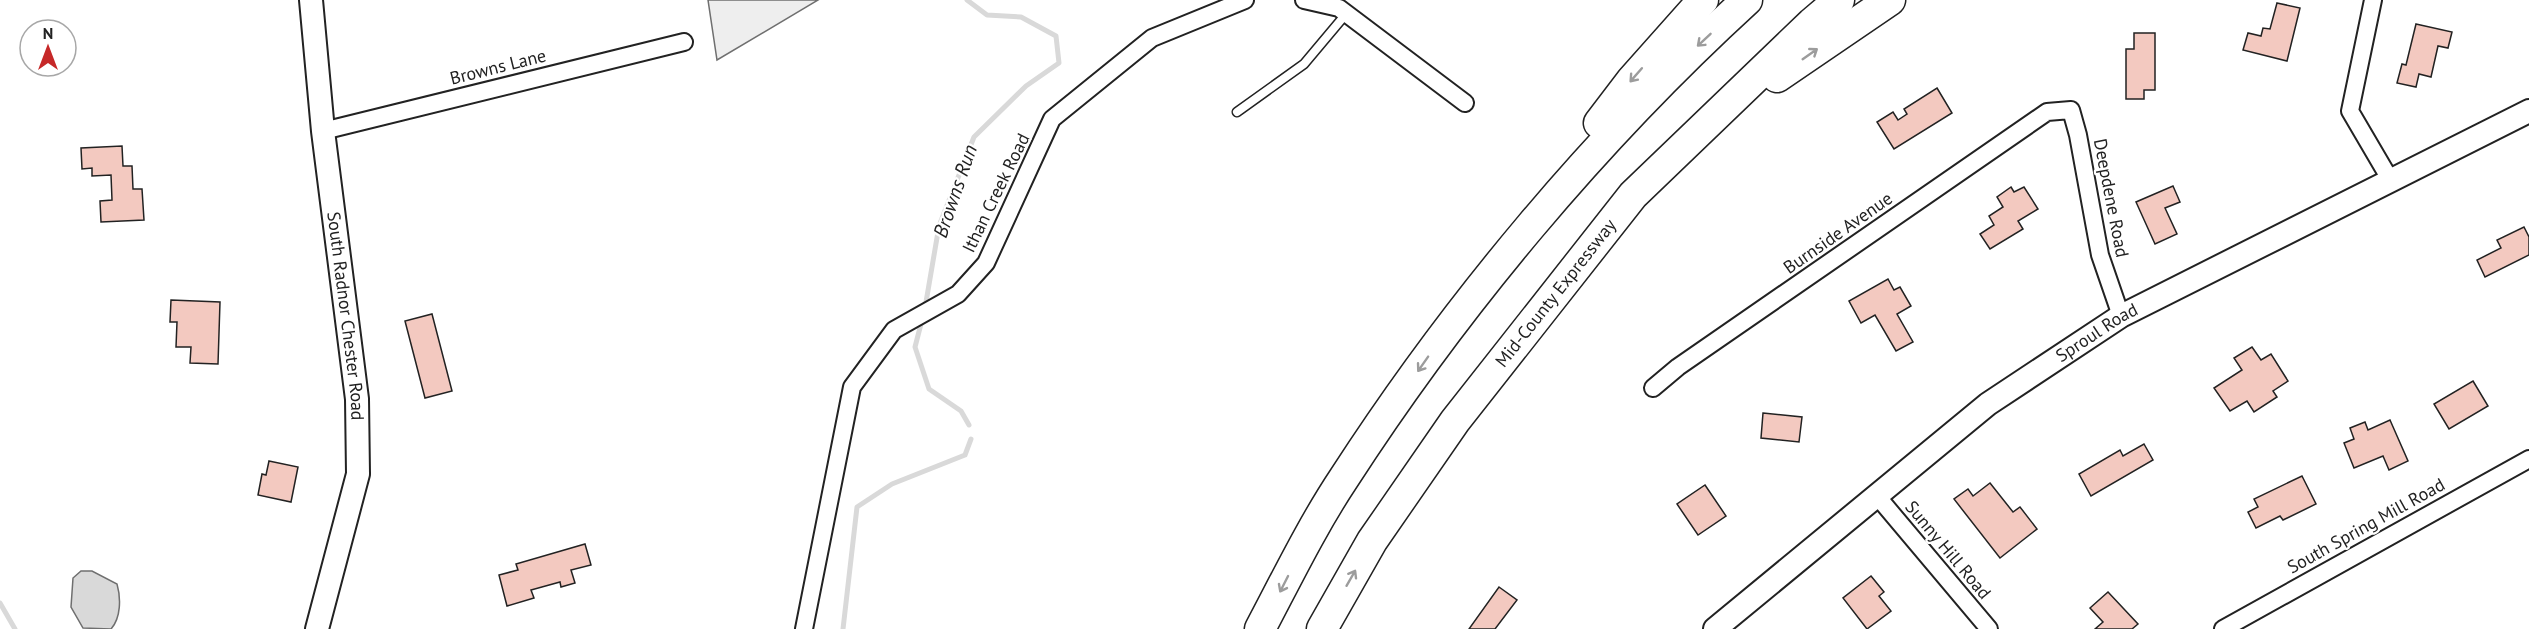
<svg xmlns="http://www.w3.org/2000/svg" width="2529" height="629" font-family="'PT Sans',sans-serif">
  <rect width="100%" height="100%" fill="#fff"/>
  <polygon fill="#eee" stroke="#6f6f6f" stroke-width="1.5" points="708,0 818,0 717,60"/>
  <path fill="#d9d9d9" stroke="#6f6f6f" stroke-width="1.5" d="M 81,571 L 92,571 L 117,584 C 121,598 121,618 111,629 L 83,628 L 71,607 L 73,578 Z"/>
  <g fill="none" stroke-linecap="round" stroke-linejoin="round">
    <g stroke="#d9d9d9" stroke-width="5">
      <polyline points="925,308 939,226 974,137 1026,86 1059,63 1056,36 1021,17 987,15 967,0"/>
      <polyline points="922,320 915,347 929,389 961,411 969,425"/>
      <polyline points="0,603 15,629"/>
      <polyline points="843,629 857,507 892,484 965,455 971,439"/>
    </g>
  </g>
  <g fill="#f3c9c0" stroke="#222" stroke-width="1.5">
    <polygon points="2277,3 2300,8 2287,61 2243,50 2248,33 2261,36 2263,28 2270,29"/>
    <polygon points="2416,24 2452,32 2448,48 2438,46 2431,77 2419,74 2416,87 2397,83 2402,64 2406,65"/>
    <polygon points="2134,33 2155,33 2155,90 2144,90 2144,99 2126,99 2126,49 2134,49"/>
    <polygon points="1937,88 1952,113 1894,149 1877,122 1893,112 1898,120 1907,114 1904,109"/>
    <polygon points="122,146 123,166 132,166 133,189 142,189 144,220 101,222 100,201 112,200 111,175 92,176 92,168 82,169 81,148"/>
    <polygon points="2173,186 2180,202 2165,208 2177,234 2155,244 2136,202"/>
    <polygon points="2011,187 2014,192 2024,187 2038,209 2018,221 2023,229 1990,249 1980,234 1994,225 1989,216 2003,207 1997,197"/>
    <polygon points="2524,227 2529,237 2529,255 2485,277 2477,260 2501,248 2497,240"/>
    <polygon points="1888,279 1894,290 1900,287 1911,306 1897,314 1913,342 1896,351 1875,315 1861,323 1849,301"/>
    <polygon points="171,300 220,302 218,364 190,363 191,347 176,347 177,322 170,322"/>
    <polygon points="432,314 452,391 425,398 405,321"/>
    <polygon points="2252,347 2261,360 2271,354 2288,381 2273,391 2277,397 2254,412 2247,401 2230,411 2214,388 2242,370 2234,358"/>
    <polygon points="2473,381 2488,406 2449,429 2434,404"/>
    <polygon points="1763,413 1802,417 1799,442 1761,438"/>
    <polygon points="2390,420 2408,461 2389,470 2383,456 2354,468 2344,443 2354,439 2350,428 2365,422 2368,430"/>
    <polygon points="2144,444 2153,460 2091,496 2079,474 2120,450 2123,456"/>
    <polygon points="269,461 298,467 291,502 258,495 262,474 266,475"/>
    <polygon points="2302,476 2316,504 2283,520 2280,516 2256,528 2248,512 2258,507 2254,499"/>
    <polygon points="1990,483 2013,512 2020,507 2037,529 2000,558 1954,499 1968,489 1973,496"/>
    <polygon points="1705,485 1726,516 1698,535 1677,504"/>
    <polygon points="585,544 591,565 571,570 575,583 561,587 560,582 531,590 534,598 507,606 499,575 518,570 516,564"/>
    <polygon points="1871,576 1884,592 1879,596 1891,611 1867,629 1843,598"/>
    <polygon points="1499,587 1517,600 1495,629 1469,629"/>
    <polygon points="2108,592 2138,624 2132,629 2095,629 2103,622 2090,608"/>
  </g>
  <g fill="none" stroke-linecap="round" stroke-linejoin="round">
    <defs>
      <polyline id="lane" points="1237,112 1304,64 1346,14"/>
      <g id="street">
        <polyline points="1304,0 1339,8 1465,103"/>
        <polyline points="2373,0 2350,111 2391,181"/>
        <polyline points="323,131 684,42"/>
        <polyline points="1653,388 1678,367 2047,112 2071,110 2078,135 2100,255 2121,316"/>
        <polyline points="1877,496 1989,629"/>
        <polyline points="804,629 852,387 894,330 958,294 986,263 1052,119 1152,38 1245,0"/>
        <polyline points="2223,629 2529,459"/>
      </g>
      <g id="secondary">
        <path id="s1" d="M 311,0 L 323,131 L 357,399 L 358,474 L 317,629"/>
        <path id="s2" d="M 1715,629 L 1988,404 L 2121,316 L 2529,111"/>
      </g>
      <g id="highway">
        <polyline points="1777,77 1890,0"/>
        <polyline points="1599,123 1631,81 1703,0"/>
        <path d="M 1260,629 C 1287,578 1312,526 1344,478 C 1456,305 1595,139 1747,0"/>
        <path id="s3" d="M 1322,629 L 1372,541 L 1455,421 L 1633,195 L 1812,23 L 1839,0"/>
      </g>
    </defs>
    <use href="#lane" stroke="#222" stroke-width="11"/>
    <use href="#street" stroke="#222" stroke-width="20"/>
    <use href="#secondary" stroke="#222" stroke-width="26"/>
    <use href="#highway" stroke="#222" stroke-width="33"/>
    <use href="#lane" stroke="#fff" stroke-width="8"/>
    <use href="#street" stroke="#fff" stroke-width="16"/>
    <use href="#secondary" stroke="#fff" stroke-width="22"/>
    <use href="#highway" stroke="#fff" stroke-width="30"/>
  </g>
  <defs><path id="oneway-shaft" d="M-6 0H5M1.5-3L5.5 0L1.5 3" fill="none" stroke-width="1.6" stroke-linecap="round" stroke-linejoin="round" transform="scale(1.5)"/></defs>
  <g stroke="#9c9c9c">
    <use href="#oneway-shaft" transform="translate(1704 40) rotate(137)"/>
    <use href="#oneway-shaft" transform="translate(1810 54) rotate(-35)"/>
    <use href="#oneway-shaft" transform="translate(1636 75) rotate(131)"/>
    <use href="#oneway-shaft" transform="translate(1423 364) rotate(125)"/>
    <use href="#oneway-shaft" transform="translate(1351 578) rotate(-60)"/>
    <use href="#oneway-shaft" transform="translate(1284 584) rotate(117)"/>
  </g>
  <g text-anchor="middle" stroke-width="4.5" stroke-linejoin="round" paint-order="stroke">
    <g font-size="18" fill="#222" stroke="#fff">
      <text transform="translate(498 67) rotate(-14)" y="6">Browns Lane</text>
      <text transform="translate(996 193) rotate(-64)" y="6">Ithan Creek Road</text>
      <text transform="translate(2111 198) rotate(79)" y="6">Deepdene Road</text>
      <text transform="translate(1838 233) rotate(-35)" y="6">Burnside Avenue</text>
      <text dy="6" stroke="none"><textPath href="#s3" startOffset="410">Mid-County Expressway</textPath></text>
      <text dy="6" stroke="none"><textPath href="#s1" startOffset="318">South Radnor Chester Road</textPath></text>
      <text dy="6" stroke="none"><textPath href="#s2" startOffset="484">Sproul Road</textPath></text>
      <text transform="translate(2366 526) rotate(-29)" y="6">South Spring Mill Road</text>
      <text transform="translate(1948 550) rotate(50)" y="6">Sunny Hill Road</text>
    </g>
    <g font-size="20" font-style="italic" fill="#222" stroke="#fff">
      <text transform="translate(955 191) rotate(-71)" y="7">Browns Run</text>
    </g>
  </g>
  <g transform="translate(48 48)"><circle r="28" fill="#ffffff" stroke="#a7a7a7" stroke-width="1.5"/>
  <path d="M0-4.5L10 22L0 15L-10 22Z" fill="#c62828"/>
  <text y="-9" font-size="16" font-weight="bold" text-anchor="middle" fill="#222222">N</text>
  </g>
</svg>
